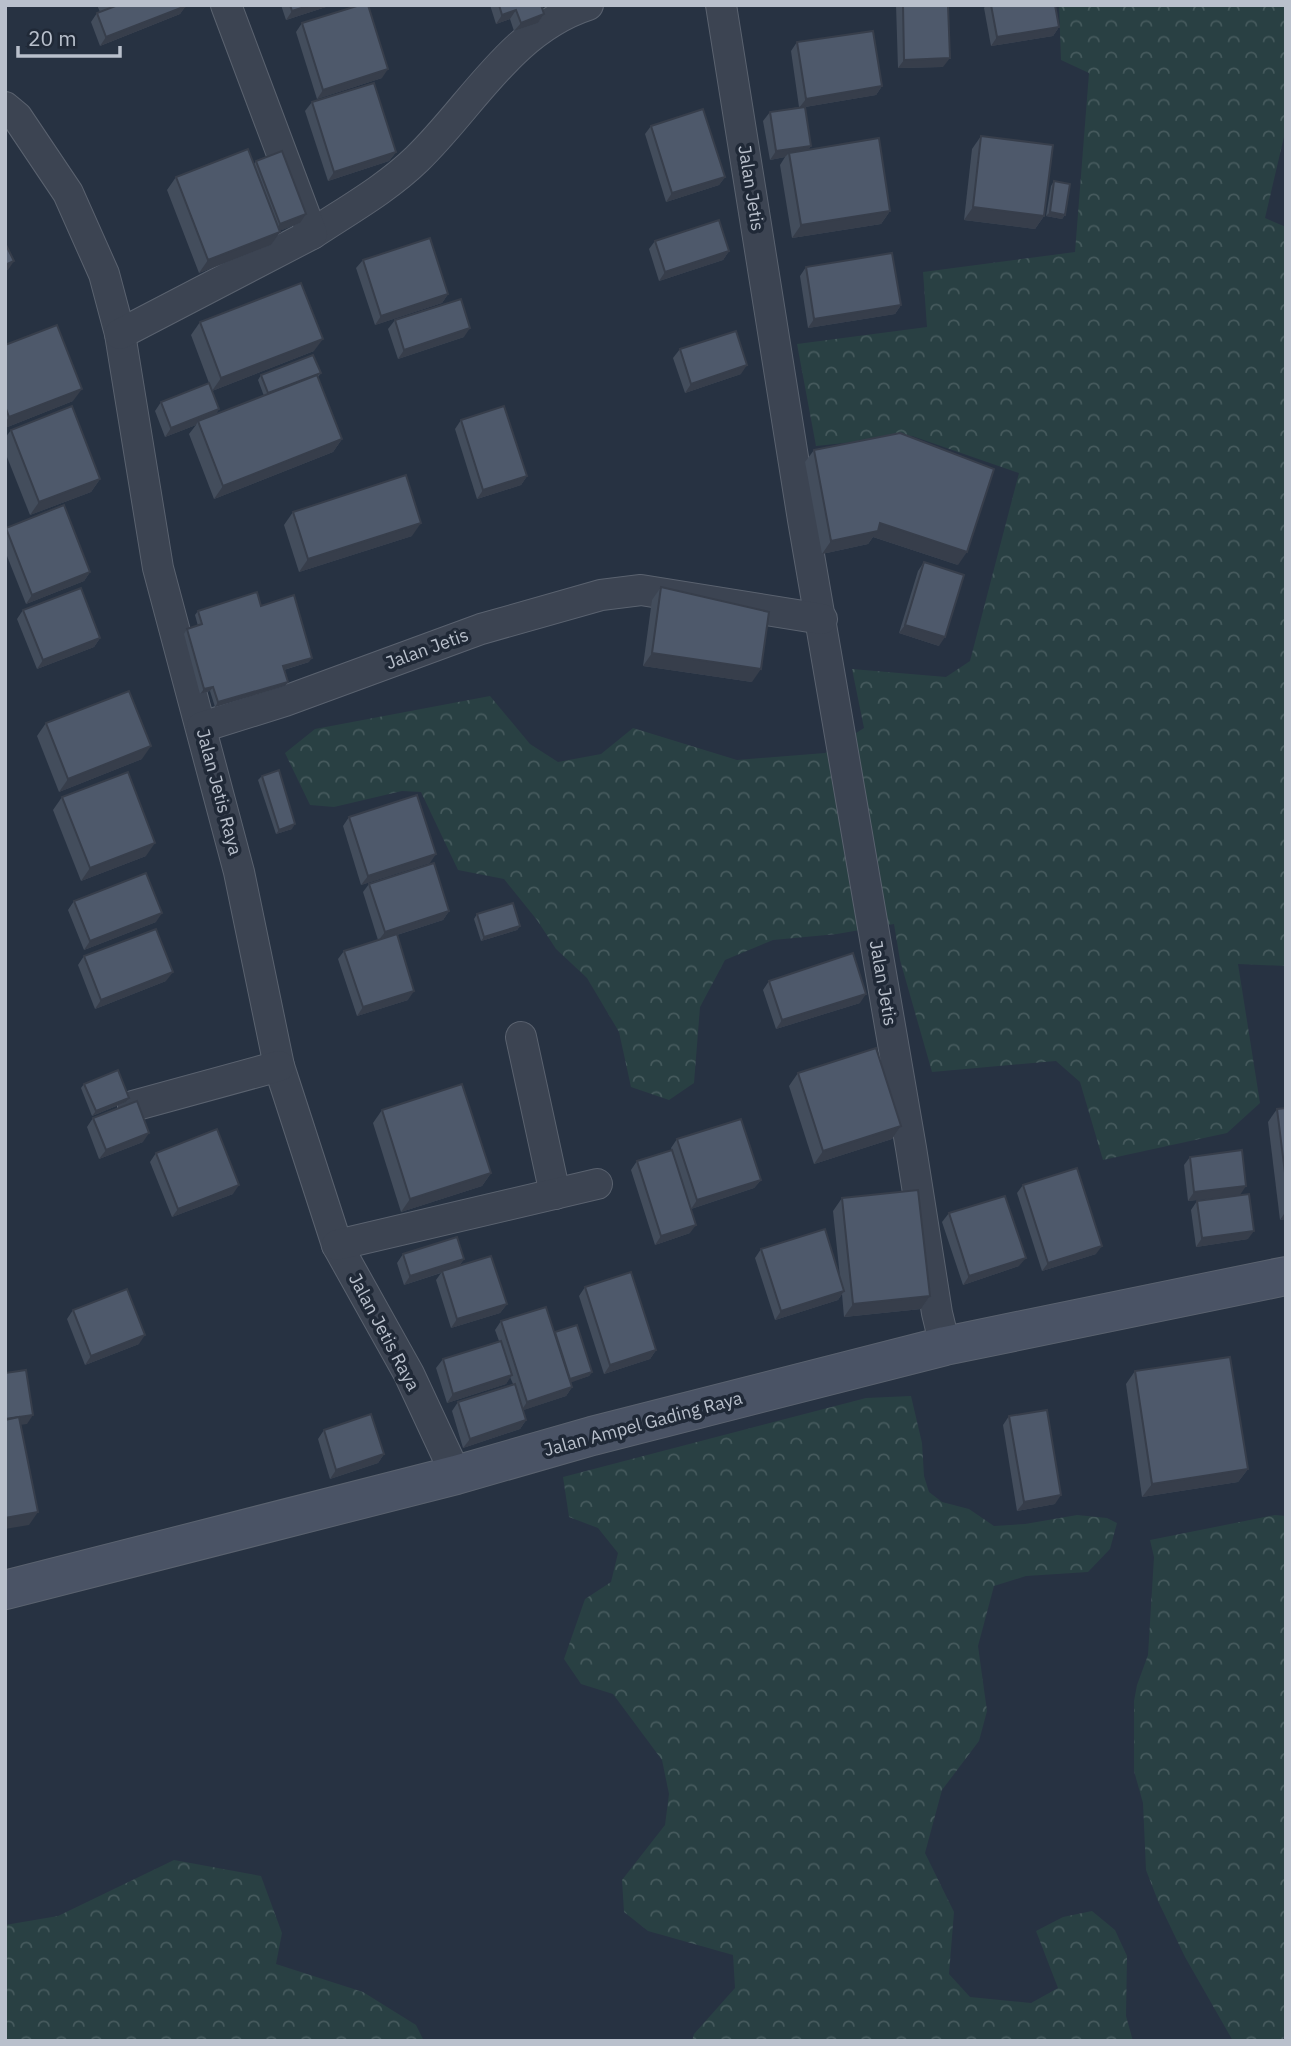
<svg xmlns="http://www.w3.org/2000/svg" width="1291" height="2046" font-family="'IBM Plex Sans',sans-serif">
  <defs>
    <pattern id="forest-crowns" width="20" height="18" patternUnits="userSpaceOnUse" patternTransform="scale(1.75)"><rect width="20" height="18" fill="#294043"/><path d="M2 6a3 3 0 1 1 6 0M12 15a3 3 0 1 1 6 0" fill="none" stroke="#465a5d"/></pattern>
  </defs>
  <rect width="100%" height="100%" fill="#273242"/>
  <g fill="url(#forest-crowns)">
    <polygon points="1059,5 1286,5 1286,128 1265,218 1286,227 1286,966 1238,964 1260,1103 1227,1133 1103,1160 1080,1082 1056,1061 932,1072 900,960 894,924 837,934 773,940 725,960 700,1007 694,1083 669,1100 631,1087 619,1032 587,978 556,949 537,920 504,879 458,870 421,792 402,791 334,807 310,805 285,753 315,729 490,696 530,744 558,762 601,754 633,728 737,760 825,753 864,728 852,669 946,677 970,661 1019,473 912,436 816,446 797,344 927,327 923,272 1075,252 1089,73 1061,60"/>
    <polygon points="911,1396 922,1443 924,1476 929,1492 942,1502 969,1509 994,1526 1025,1524 1077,1515 1107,1518 1117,1523 1110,1549 1088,1572 1026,1576 994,1586 978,1646 987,1711 979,1741 942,1790 925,1853 954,1912 949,1974 970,1997 1031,2003 1058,1988 1036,1931 1063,1917 1092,1911 1115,1930 1127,1956 1126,2016 1133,2041 692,2041 694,2034 735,1988 733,1955 648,1931 624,1912 622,1880 665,1825 669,1794 662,1760 613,1694 581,1684 564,1659 585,1599 611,1582 618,1553 598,1528 569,1517 563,1477 866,1398"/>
    <polygon points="1275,1515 1286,1516 1286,2021 1283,2041 1233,2041 1185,1957 1158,1901 1146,1870 1143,1803 1134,1771 1134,1701 1137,1685 1148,1655 1154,1557 1150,1540"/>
    <polygon points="174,1860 261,1876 282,1933 276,1964 363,1992 416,2025 424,2041 5,2041 5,1925 58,1916"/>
  </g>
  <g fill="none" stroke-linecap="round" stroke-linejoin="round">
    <defs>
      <g id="street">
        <polyline points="721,5 803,520 911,1148 937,1313 945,1346"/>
        <polyline points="5,107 17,117 68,193 104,274 120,334 158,568 239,872 279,1066 337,1245 409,1374 456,1475"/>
        <path d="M 312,234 C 348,210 386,189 417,159 C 472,106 511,30 588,5"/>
        <polyline points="120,334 312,234 226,5"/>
        <polyline points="202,727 285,701 481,629 601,595 641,590 822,619"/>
        <polyline points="521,1037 555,1194"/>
        <polyline points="133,1106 279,1066"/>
        <polyline points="337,1245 597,1184"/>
      </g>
      <polyline id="secondary" points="5,1590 456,1475 592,1436 945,1346 1286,1276"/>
    </defs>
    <use href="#street" stroke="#5a626f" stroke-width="32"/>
    <use href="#secondary" stroke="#5a626f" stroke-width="40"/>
    <use href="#street" stroke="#3c4452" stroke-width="30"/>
    <use href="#secondary" stroke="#4a5365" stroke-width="38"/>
  </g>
  <g fill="#434d5c">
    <polygon points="97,5 186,5 180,14 100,46 91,22 97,13 100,12"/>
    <polygon points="281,5 332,5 286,20"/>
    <polygon points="490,5 545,5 542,8 544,14 538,23 514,31 510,19 496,24"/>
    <polygon points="896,5 948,5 943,67 898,68"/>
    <polygon points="986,5 1055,5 1059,27 1053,36 991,46 984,8"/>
    <polygon points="302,23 382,78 317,99 296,32"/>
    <polygon points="797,42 882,86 876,95 805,107 811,146 808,150 890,211 881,224 792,238 780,165 785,157 770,160 763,121 770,112 799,107 791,51"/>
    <polygon points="312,102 396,152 389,161 328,181 305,111"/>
    <polygon points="651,126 725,177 719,185 666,202 645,134"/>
    <polygon points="981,136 1044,216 1035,229 964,220 972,149"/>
    <polygon points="256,161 300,223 279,231 271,245 199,273 167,190 176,177 254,164"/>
    <polygon points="1054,181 1065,215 1062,219 1046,216 1051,186"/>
    <polygon points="655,241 729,251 723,260 659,281 649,249"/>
    <polygon points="363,260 448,294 442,303 375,325 356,268"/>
    <polygon points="806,267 901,305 895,314 808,328 800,276"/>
    <polygon points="395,320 464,337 398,359 388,329"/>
    <polygon points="200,322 314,351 212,391 191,335"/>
    <polygon points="5,345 73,401 5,428"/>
    <polygon points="680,349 741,374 685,393 673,358"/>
    <polygon points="321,373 318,377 342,439 333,452 214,499 189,434 196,425 165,437 155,411 161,402 219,409 215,415 264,396 258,380 261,375"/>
    <polygon points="461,420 527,476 521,485 477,499 455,429"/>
    <polygon points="11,430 100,479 91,492 30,515 5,452 5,438"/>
    <polygon points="814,450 958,565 873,537 868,544 822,554 805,462"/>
    <polygon points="293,512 412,536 299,572 284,525"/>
    <polygon points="6,528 90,572 84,581 26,604 5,551"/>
    <polygon points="924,562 939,646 899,633 918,571"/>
    <polygon points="661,587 752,682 643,666 652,600"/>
    <polygon points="261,606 309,662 284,670 288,682 285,686 215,707 210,691 200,694 184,634 187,629 198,626 195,615 198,611"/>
    <polygon points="23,610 100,638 94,647 37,669 17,619"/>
    <polygon points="46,723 142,759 59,792 37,736"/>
    <polygon points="262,776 292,829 276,834 258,780"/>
    <polygon points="62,797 146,856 81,881 53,810"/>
    <polygon points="349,817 430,863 361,885 343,826"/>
    <polygon points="369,884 449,911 443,920 397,935 408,1000 357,1016 338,959 344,951 378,940 363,892"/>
    <polygon points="74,901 156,922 84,950 68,910"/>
    <polygon points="477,914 520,926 517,930 481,941 474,919"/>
    <polygon points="84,956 166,981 95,1009 78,965"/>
    <polygon points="769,981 860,1003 776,1029 763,990"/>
    <polygon points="798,1073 901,1126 892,1139 814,1164 789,1086"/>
    <polygon points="84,1084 129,1098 126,1102 92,1116 81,1088"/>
    <polygon points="1286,1108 1286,1219 1280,1220 1268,1122 1277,1109"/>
    <polygon points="382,1110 491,1173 482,1186 401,1212 373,1123"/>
    <polygon points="93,1118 143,1142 99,1159 87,1127"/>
    <polygon points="677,1139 761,1180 754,1188 691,1209 690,1233 655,1245 631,1170 637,1161 672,1150 671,1148"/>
    <polygon points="156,1153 233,1194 172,1217 150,1162"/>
    <polygon points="1190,1157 1240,1195 1188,1201 1184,1165"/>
    <polygon points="1023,1185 1096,1254 1042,1271 1017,1193"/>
    <polygon points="842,1198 930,1296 921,1309 844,1317 842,1294 838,1300 775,1320 755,1258 761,1249 840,1277 833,1211"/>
    <polygon points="1197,1201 1248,1239 1196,1247 1191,1210"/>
    <polygon points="949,1213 1019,1266 963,1285 942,1222"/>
    <polygon points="403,1254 464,1259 459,1266 507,1304 500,1313 451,1328 436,1280 441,1273 404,1285 397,1263"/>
    <polygon points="585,1287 656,1350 650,1359 604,1374 579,1296"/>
    <polygon points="73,1310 139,1344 85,1365 67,1319"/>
    <polygon points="501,1321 554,1332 592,1372 589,1376 570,1382 572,1387 566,1396 523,1410 526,1420 520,1429 463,1448 452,1411 458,1402 513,1384 510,1377 506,1384 447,1403 436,1368 443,1359 499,1341 495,1330"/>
    <polygon points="1135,1371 1248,1469 1238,1482 1142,1497 1126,1384"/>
    <polygon points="1009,1416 1055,1504 1017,1511 1003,1425"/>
    <polygon points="324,1430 384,1454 378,1463 330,1479 318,1439"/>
  </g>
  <g fill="#373e4b">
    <polygon points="311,5 332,5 286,20 292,11"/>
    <polygon points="186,6 180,14 100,46 106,37"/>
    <polygon points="516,10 510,19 496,24 502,15"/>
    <polygon points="544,14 538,23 514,31 521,23"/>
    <polygon points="1059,27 1053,36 991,46 997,37"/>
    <polygon points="950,58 943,67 898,68 904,60"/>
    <polygon points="388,69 382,78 317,99 323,90"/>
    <polygon points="882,86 876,95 799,108 806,99"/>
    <polygon points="811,146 805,154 789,153 785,157 770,160 776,151"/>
    <polygon points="396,152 389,161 328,181 334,172"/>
    <polygon points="725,177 719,185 666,202 672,193"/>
    <polygon points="973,207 1044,216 1035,229 964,220"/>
    <polygon points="890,211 881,224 792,238 801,225"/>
    <polygon points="1050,212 1065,215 1062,219 1046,216"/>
    <polygon points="306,214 300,223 274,233 280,224"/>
    <polygon points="280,232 271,245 199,273 208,260"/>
    <polygon points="729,251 723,260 659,281 665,272"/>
    <polygon points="14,261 8,270 5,271 5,265"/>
    <polygon points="448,294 442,303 375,325 381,316"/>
    <polygon points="901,305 895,314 808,328 814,319"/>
    <polygon points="470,328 464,337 398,359 404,350"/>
    <polygon points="323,339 314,351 212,391 221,378"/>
    <polygon points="747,365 741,374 685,393 691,384"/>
    <polygon points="82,389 73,401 5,428 5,423 9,417"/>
    <polygon points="219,409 213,418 198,421 196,425 165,437 171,428"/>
    <polygon points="342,439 333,452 214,499 223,486"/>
    <polygon points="527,476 521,485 477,499 483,490"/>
    <polygon points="100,479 91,492 30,515 39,502"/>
    <polygon points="421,523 412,536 299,572 308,559"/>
    <polygon points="880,523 967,552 958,565 873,537 868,544 822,554 831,541"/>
    <polygon points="90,572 84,581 26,604 32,595"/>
    <polygon points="905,625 945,637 939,646 899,633"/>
    <polygon points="100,638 94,647 37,669 43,660"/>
    <polygon points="652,653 761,669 752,682 643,666"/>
    <polygon points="312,658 309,662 280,671 283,666"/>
    <polygon points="288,682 285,686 215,707 218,702"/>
    <polygon points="213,687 210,691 200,694 204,689"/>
    <polygon points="151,746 142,759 59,792 68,779"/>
    <polygon points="295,824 292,829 276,834 279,830"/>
    <polygon points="155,843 146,856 81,881 90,868"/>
    <polygon points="436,854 430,863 361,885 368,876"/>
    <polygon points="449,911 443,920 378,941 385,932"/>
    <polygon points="162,913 156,922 84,950 90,941"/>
    <polygon points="520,926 517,930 481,941 484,937"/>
    <polygon points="173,972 166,981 95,1009 101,1000"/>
    <polygon points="414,991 408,1000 357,1016 363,1007"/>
    <polygon points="866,994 860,1003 776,1029 782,1020"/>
    <polygon points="129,1098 126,1102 92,1116 96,1111"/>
    <polygon points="901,1126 892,1139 814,1164 823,1151"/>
    <polygon points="149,1133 143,1142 99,1159 106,1150"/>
    <polygon points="491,1173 482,1186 401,1212 410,1199"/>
    <polygon points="761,1180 754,1188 691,1209 697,1200"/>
    <polygon points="239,1185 233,1194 172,1217 178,1209"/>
    <polygon points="1246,1186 1240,1195 1188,1201 1194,1192"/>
    <polygon points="1286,1211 1286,1219 1280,1220"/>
    <polygon points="696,1225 690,1233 655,1245 661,1236"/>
    <polygon points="1254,1231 1248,1239 1196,1247 1202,1238"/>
    <polygon points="1102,1246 1096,1254 1042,1271 1048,1263"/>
    <polygon points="1026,1258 1019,1266 963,1285 969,1276"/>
    <polygon points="464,1259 458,1267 404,1285 410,1276"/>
    <polygon points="844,1291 838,1300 775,1320 781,1311"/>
    <polygon points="930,1296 921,1309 844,1317 853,1304"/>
    <polygon points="507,1304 500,1313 451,1328 457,1319"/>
    <polygon points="145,1335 139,1344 85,1365 91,1356"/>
    <polygon points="656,1350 650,1359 604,1374 610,1365"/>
    <polygon points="592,1372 589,1376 567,1384 570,1379"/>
    <polygon points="512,1375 506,1384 447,1403 453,1394"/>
    <polygon points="572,1387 566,1396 521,1411 527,1402"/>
    <polygon points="33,1415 27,1424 5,1427 5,1419"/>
    <polygon points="526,1420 520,1429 463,1448 470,1439"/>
    <polygon points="384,1454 378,1463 330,1479 336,1470"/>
    <polygon points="1248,1469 1238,1482 1142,1497 1152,1484"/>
    <polygon points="1061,1495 1055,1504 1017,1511 1024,1502"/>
    <polygon points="38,1512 29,1525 5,1529 5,1518"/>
  </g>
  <g fill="#4e596b" stroke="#373e4b" stroke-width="2">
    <polygon points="118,5 186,5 186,6 106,37 97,13"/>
    <polygon points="290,5 311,5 292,11"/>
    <polygon points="360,5 368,5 388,69 323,90 302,23"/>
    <polygon points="499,5 541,5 544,14 521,23 516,10 502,15"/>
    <polygon points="903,5 948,5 950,58 904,60"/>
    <polygon points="991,5 1055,5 1059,27 997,37"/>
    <polygon points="873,31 882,86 806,99 797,42"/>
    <polygon points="374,83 396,152 334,172 312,102"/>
    <polygon points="805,107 811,146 776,151 770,112"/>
    <polygon points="703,109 725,177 672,193 651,126"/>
    <polygon points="981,136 1053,145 1044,216 973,207"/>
    <polygon points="879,138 890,211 801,225 789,153"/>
    <polygon points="248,149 280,232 208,260 176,177"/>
    <polygon points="282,151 306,214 280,224 256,161"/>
    <polygon points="1054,181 1070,184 1065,215 1050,212"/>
    <polygon points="719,220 729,251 665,272 655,241"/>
    <polygon points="430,238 448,294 381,316 363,260"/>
    <polygon points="5,243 14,261 5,265"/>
    <polygon points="892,253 901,305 814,319 806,267"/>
    <polygon points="301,283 323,339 221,378 200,322"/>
    <polygon points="461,299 470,328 404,350 395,320"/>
    <polygon points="57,325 82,389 9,417 5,406 5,345"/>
    <polygon points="736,331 747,365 691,384 680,349"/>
    <polygon points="313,355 321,373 268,393 261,375"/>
    <polygon points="317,375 342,439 223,486 198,421"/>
    <polygon points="209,383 219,409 171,428 161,402"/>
    <polygon points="72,406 100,479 39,502 11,430"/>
    <polygon points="504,406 527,476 483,490 461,420"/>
    <polygon points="900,433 994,469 967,552 880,523 878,531 831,541 814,450"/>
    <polygon points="406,475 421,523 308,559 293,512"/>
    <polygon points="64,505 90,572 32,595 6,528"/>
    <polygon points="924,562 964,575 945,637 905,625"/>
    <polygon points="661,587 769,612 761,669 652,653"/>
    <polygon points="81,588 100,638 43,660 23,610"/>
    <polygon points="257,592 261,606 294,595 312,658 283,666 288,682 218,702 213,687 204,689 187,629 202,624 198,611"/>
    <polygon points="129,691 151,746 68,779 46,723"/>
    <polygon points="279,770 295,824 279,830 262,776"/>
    <polygon points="128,772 155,843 90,868 62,797"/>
    <polygon points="417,795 436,854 368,876 349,817"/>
    <polygon points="434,863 449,911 385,932 369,884"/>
    <polygon points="146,873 162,913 90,941 74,901"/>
    <polygon points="513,903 520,926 484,937 477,914"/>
    <polygon points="156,929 173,972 101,1000 84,956"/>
    <polygon points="397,934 414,991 363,1007 344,951"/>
    <polygon points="853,953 866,994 782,1020 769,981"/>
    <polygon points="876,1048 901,1126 823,1151 798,1073"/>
    <polygon points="118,1070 129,1098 96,1111 84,1084"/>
    <polygon points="462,1084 491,1173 410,1199 382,1110"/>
    <polygon points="137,1101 149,1133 106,1150 93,1118"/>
    <polygon points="1286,1108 1286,1181 1277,1109"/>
    <polygon points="741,1119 761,1180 697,1200 677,1139"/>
    <polygon points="217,1129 239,1185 178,1209 156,1153"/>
    <polygon points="672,1150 696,1225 661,1236 637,1161"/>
    <polygon points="1242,1150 1246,1186 1194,1192 1190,1157"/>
    <polygon points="1077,1168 1102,1246 1048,1263 1023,1185"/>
    <polygon points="918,1190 930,1296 853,1304 842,1198"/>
    <polygon points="1249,1194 1254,1231 1202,1238 1197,1201"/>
    <polygon points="1005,1196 1026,1258 969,1276 949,1213"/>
    <polygon points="825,1229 844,1291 781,1311 761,1249"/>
    <polygon points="457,1237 464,1259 410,1276 403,1254"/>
    <polygon points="491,1256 507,1304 457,1319 442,1271"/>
    <polygon points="631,1272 656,1350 610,1365 585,1287"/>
    <polygon points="127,1289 145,1335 91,1356 73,1310"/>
    <polygon points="546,1307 572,1387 527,1402 501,1321"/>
    <polygon points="577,1325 592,1372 570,1379 555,1332"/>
    <polygon points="501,1341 512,1375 453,1394 443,1359"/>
    <polygon points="1230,1357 1248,1469 1152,1484 1135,1371"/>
    <polygon points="26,1370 33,1415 5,1419 5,1373"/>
    <polygon points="515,1384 526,1420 470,1439 458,1402"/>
    <polygon points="1047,1410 1061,1495 1024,1502 1009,1416"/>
    <polygon points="371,1414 384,1454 336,1470 324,1430"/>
    <polygon points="19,1417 38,1512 5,1518 5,1420"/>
  </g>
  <g text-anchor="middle" stroke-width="7" stroke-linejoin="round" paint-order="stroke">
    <g font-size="18" fill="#b9c0cc" stroke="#202937">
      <text transform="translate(751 188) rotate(81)" y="6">Jalan Jetis</text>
      <text transform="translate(427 649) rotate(-20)" y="6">Jalan Jetis</text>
      <text transform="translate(219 792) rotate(75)" y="6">Jalan Jetis Raya</text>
      <text transform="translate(883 983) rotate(80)" y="6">Jalan Jetis</text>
      <text transform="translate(384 1332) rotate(62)" y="6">Jalan Jetis Raya</text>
      <text transform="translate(643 1424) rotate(-15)" y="6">Jalan Ampel Gading Raya</text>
    </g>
  </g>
  <rect width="1291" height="2046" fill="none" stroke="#b9c0cc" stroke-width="14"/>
  <path d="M18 46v10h102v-10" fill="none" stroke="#b9c0cc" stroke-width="3.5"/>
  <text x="28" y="46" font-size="21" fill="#b9c0cc" stroke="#202937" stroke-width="5" paint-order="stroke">20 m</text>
</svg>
